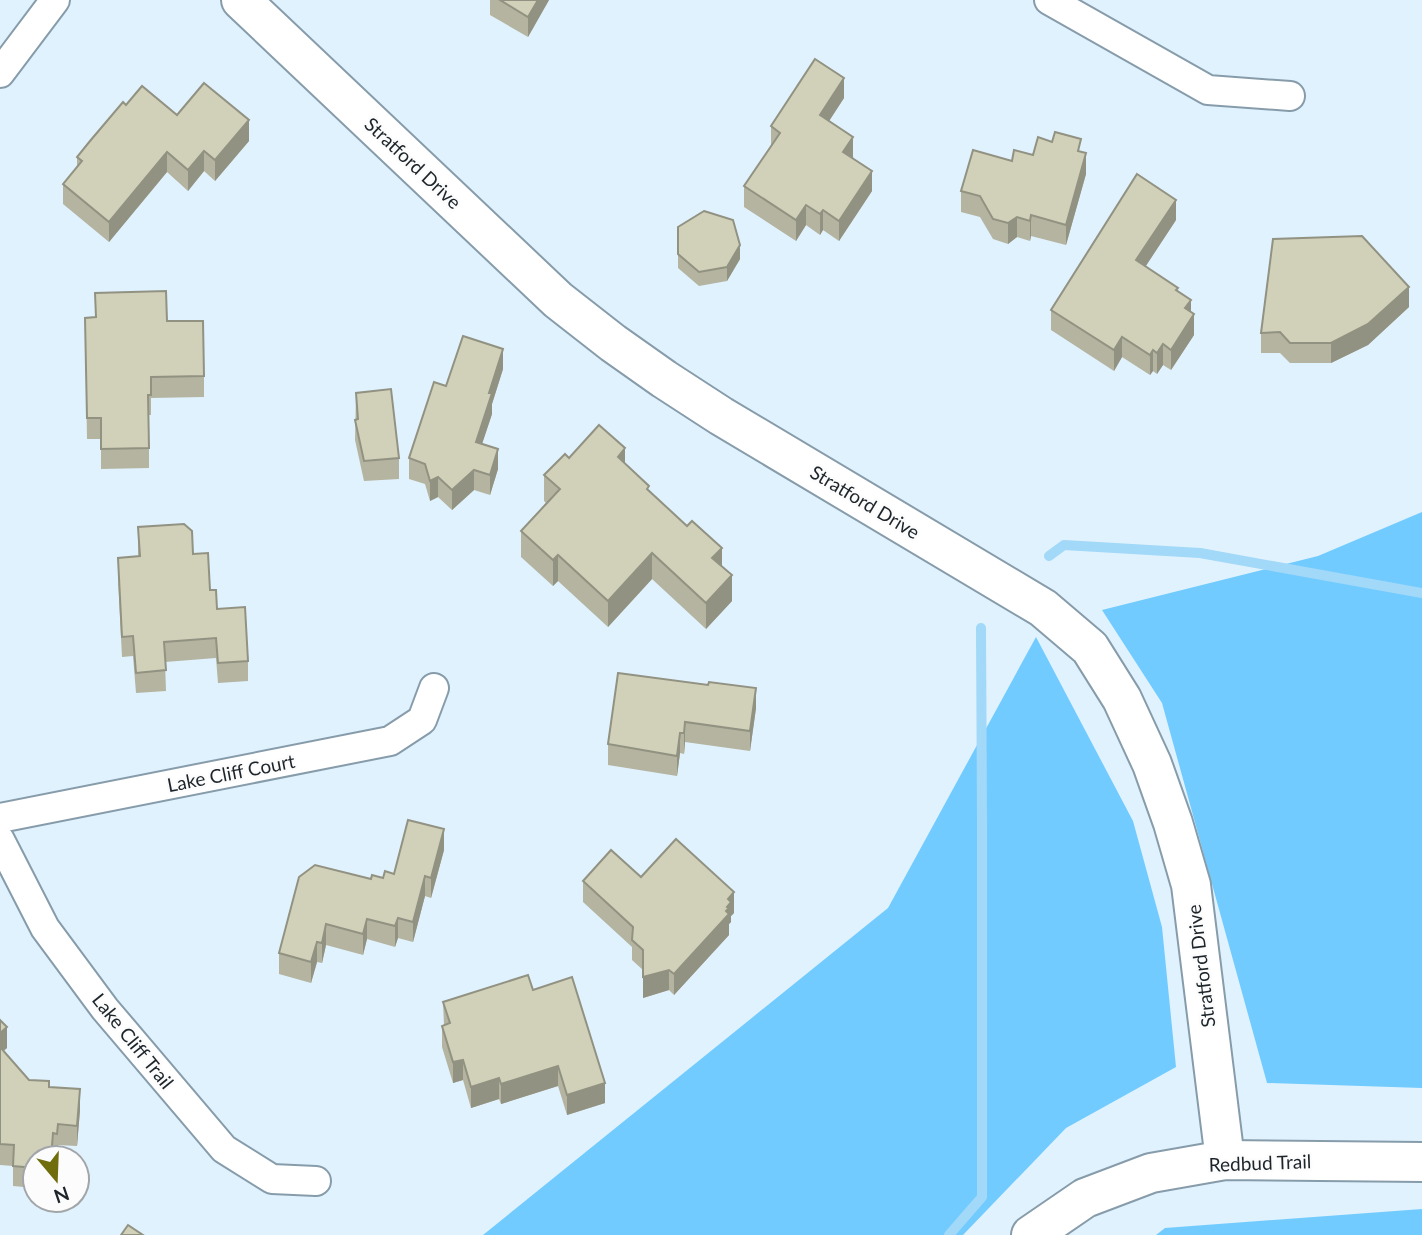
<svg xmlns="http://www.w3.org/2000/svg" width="1422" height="1235" font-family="Lato,sans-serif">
  <rect width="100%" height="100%" fill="#e0f2fe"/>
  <g fill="#71cbff">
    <polygon points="1422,512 1422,1088 1267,1083 1162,703 1102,610 1318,556"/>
    <polygon points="1036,637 1133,821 1162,927 1176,1067 1066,1128 963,1235 483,1235 888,908"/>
    <polygon points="1422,1209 1422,1235 1156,1235 1165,1228"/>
  </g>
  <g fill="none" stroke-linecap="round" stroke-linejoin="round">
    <g stroke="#a2d8f8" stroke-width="10">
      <polyline points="1049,556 1064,545 1200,553 1422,593"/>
      <polyline points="949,1235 982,1197 982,817 981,628"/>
    </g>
    <defs>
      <g id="street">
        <polyline points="1049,0 1208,90 1290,96"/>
        <polyline points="0,73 55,0"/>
        <polyline points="0,818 390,741 422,720 434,688"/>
        <polyline points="0,840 45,928 105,1009 224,1149 272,1179 316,1181"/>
      </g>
      <g id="secondary">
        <polyline points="241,0 558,300 613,343 664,379 721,416 1043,608 1090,648 1122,699 1152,764 1173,823 1191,885 1225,1160"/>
        <polyline points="1031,1235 1085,1198 1151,1173 1225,1160 1422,1162"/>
      </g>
    </defs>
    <use href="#street" stroke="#879caa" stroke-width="32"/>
    <use href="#secondary" stroke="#879caa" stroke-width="42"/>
    <use href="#street" stroke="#fff" stroke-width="28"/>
    <use href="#secondary" stroke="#fff" stroke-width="38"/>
  </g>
  <g fill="#b4b4a0">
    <polygon points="490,0 549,0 528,37 490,15"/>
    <polygon points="844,98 829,121 853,157 872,191 839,241 823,230 820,235 806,225 796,241 744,207 744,186 771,147 771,126"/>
    <polygon points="126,105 177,115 249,141 215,181 204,171 188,191 167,172 109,242 63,204 63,184 77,167 77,157"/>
    <polygon points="1081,152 1086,174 1066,245 1031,236 1030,241 1017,237 1008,244 993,239 980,217 961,212 961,191 1012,161 1033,155"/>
    <polygon points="1176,220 1145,267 1178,291 1191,312 1194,335 1171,370 1163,365 1157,374 1153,371 1150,375 1122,357 1114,371 1051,330 1051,310"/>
    <polygon points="678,227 740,259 727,281 699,286 678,268"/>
    <polygon points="95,293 167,321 204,376 204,397 151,398 151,415 149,415 149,468 101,469 101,439 87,439 85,318 95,317"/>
    <polygon points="1409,307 1368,345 1331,363 1290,363 1280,353 1261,353 1261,333"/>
    <polygon points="503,369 492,404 492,414 482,444 498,469 490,495 474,490 452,510 438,497 430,501 425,484 409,479 409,458 446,386"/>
    <polygon points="356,393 399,458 399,479 364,481 355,440"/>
    <polygon points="569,458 625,464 649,491 722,566 732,601 706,629 652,579 608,627 558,581 553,586 521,557 521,531 546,503 544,501 544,475"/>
    <polygon points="138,527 193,554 210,590 217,609 248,661 248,681 218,683 216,658 165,662 166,691 136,693 133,656 122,657 118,578 118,558 138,556"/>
    <polygon points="618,673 756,708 750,751 685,742 684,754 680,753 677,776 608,765 608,744"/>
    <polygon points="444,850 431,898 425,896 413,942 398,938 395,947 367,939 363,955 326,945 322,963 317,962 311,983 279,974 279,953 383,878"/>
    <polygon points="583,881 734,913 731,916 731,922 729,924 729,935 674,995 669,990 643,998 643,970 632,960 632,947 583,902"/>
    <polygon points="533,990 605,1103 567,1115 558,1086 501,1104 499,1099 471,1108 463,1080 453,1083 442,1047 442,1026 444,1025 443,1002"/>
    <polygon points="0,1020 7,1048 4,1051 29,1080 49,1087 80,1110 77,1146 58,1145 57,1154 53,1154 35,1158 35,1188 13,1186 13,1166 0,1165"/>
  </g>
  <g fill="#929282">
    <polygon points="538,0 549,0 528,37 528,17"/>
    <polygon points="844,78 844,98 820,135 820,115"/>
    <polygon points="249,120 249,141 215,181 215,160"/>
    <polygon points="853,137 853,157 843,172 843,152"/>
    <polygon points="204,151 204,171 188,191 188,170"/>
    <polygon points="167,152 167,172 109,242 109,222"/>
    <polygon points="1086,153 1086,174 1066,245 1066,225"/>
    <polygon points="872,171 872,191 839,241 839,221"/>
    <polygon points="1176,200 1176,220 1136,281 1136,260"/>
    <polygon points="806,205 806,225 796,241 796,220"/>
    <polygon points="823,210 823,230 820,235 820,214"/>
    <polygon points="1031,215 1031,236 1030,241 1030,221"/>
    <polygon points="1017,217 1017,237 1008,244 1008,223"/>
    <polygon points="740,245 740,259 727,281 727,267"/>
    <polygon points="1409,287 1409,307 1368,345 1331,363 1331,343"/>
    <polygon points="1191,300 1191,319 1194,314 1194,335 1171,370 1171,350 1185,308"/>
    <polygon points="1122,337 1122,357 1114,371 1114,350"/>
    <polygon points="1163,344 1163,365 1157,374 1157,353"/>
    <polygon points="503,349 503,369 492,404 492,414 476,462 476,442 489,393"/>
    <polygon points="1153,350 1153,371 1150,375 1150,355"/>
    <polygon points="625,448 625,475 618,457"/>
    <polygon points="498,449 498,469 490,495 490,475"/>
    <polygon points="474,470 474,490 452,510 452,490"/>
    <polygon points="438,477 438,497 430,501 430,481"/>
    <polygon points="722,548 722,574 712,558"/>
    <polygon points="652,553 652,579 608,627 608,601"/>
    <polygon points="558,555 558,581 553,586 553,560"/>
    <polygon points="732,575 732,601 706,629 706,603"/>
    <polygon points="756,688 756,708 750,751 750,731"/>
    <polygon points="685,722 685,742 684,754 684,733"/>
    <polygon points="680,733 680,753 677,776 677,756"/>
    <polygon points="444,829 444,850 431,898 431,878"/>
    <polygon points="425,876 425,896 413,942 413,922"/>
    <polygon points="734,892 734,913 731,916 731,922 729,924 729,935 674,995 674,974 728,899"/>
    <polygon points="398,918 398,938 395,947 395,926"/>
    <polygon points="367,919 367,939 363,955 363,934"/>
    <polygon points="326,924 326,945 322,963 322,943"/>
    <polygon points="317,942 317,962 311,983 311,962"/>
    <polygon points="669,970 669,990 643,998 643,977"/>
    <polygon points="7,1027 7,1048 4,1050 4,1064 0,1067 0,1033"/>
    <polygon points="463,1060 463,1080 453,1083 453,1062"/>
    <polygon points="558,1066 558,1086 501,1104 501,1084"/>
    <polygon points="499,1078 499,1099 471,1108 471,1087"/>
    <polygon points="605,1083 605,1103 567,1115 567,1095"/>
    <polygon points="80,1089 80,1110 77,1146 77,1126"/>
  </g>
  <g fill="#d1d1ba" stroke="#929282" stroke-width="2">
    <polygon points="500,0 538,0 528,17"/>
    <polygon points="815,59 844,78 820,115 853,137 843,152 872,171 839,221 823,210 820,214 806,205 796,220 744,186 780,133 771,126"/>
    <polygon points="204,83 249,120 215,160 204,151 188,170 167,152 109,222 63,184 82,161 77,157 90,141 123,102 126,105 142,86 177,115"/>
    <polygon points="1055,132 1081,139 1078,151 1086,153 1066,225 1031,215 1030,221 1017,217 1008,223 993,219 980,196 961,191 973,150 1012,161 1014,150 1033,155 1038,137 1052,142"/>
    <polygon points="1137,174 1176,200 1136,260 1178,288 1176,290 1191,300 1185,308 1194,314 1171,350 1163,344 1157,353 1153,350 1150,355 1122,337 1114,350 1051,310"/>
    <polygon points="704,211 733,220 740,245 727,267 699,272 678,254 678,227"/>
    <polygon points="1362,236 1409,287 1368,324 1331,343 1290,343 1280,332 1261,333 1273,239"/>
    <polygon points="166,291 167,321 203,321 204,376 151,377 151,395 148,395 149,448 101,449 101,418 87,418 85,318 96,317 95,293"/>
    <polygon points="463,336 503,349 489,393 492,393 476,442 498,449 490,475 474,470 452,490 438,477 430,481 425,464 409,458 434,382 446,386"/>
    <polygon points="391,389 399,458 364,461 355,420 358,419 356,393"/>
    <polygon points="599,425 625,448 618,457 649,486 647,489 687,526 692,521 722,548 712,558 732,575 706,603 652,553 608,601 558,555 553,560 521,531 560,489 544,475 565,454 569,458"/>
    <polygon points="184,524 192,531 193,554 208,553 210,590 216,590 217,609 245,607 248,661 218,663 216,638 164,642 166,670 136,673 133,636 122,637 118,558 140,556 138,527"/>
    <polygon points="618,673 708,685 709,682 756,688 750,731 685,722 684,733 680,733 677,756 608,744"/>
    <polygon points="408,820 444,829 431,878 425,876 413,922 398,918 395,926 367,919 363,934 326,924 322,943 317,942 311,962 279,953 299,877 315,865 371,879 372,875 383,878 385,871 394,874"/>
    <polygon points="676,839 734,892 728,899 731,902 727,907 729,908 726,911 729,914 674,974 669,970 643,977 643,950 632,940 633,927 583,881 611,850 641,877"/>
    <polygon points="528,975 533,990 572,977 605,1083 567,1095 558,1066 501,1084 499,1078 471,1087 463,1060 453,1062 442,1026 450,1023 443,1002"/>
    <polygon points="0,1020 7,1027 0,1033"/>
    <polygon points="0,1047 29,1080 49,1081 49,1087 80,1089 77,1126 58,1124 57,1134 53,1133 51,1158 35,1158 35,1168 13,1166 14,1145 0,1144"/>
    <polygon points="128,1225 143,1235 121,1235"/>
  </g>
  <g text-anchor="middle" stroke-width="5" stroke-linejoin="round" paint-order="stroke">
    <g font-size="19" fill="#1d252b" stroke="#fcfcfc">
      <text transform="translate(413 163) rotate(43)" y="7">Stratford Drive</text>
      <text transform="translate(865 502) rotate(31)" y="7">Stratford Drive</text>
      <text transform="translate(231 773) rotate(-11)" y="7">Lake Cliff Court</text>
      <text transform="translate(1201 966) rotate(-97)" y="7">Stratford Drive</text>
      <text transform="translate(133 1041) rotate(51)" y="7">Lake Cliff Trail</text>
      <text transform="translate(1260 1163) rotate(-2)" y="7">Redbud Trail</text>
    </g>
  </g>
  <g transform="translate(56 1179) rotate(161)"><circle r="33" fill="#fcfcfc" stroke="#a3a6a8" stroke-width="2"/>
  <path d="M0-5L12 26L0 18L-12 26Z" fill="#706d0d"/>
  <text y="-10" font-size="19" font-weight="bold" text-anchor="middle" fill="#1d252b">N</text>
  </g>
</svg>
